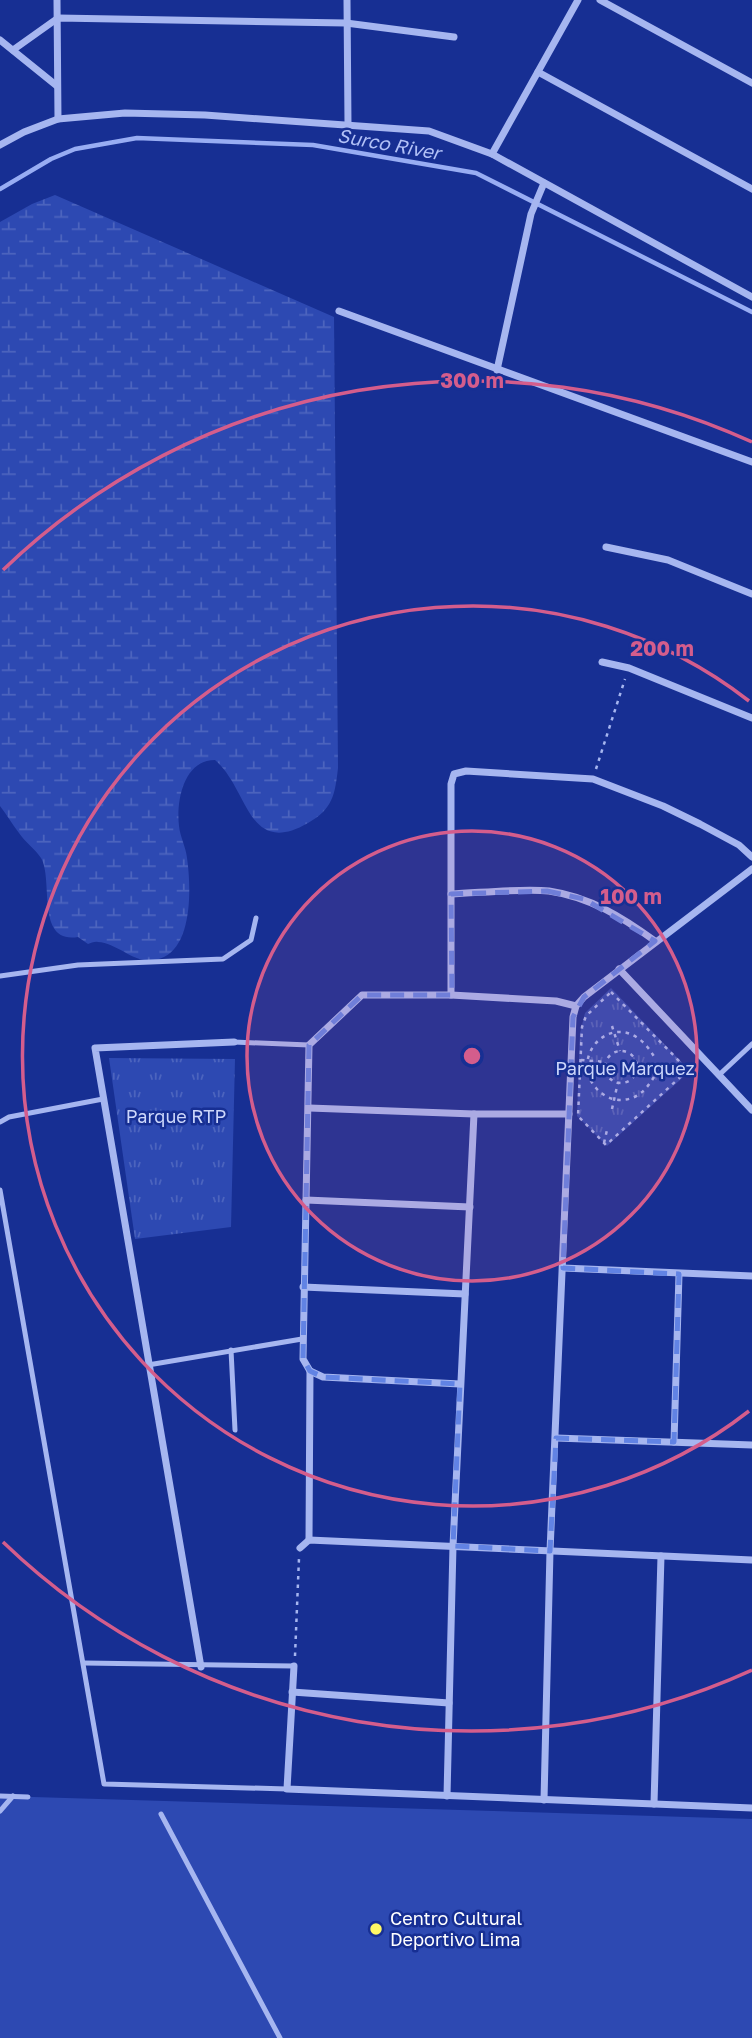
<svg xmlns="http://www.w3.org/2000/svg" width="752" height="2038" font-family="'Golos Text',sans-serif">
  <defs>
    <pattern id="wetland-marsh" width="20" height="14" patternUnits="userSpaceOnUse" patternTransform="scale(1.75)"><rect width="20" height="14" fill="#2d49b2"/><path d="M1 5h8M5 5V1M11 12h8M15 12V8" fill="none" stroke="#4c64be"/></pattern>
    <pattern id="park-tufts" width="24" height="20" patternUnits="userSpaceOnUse" patternTransform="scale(1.75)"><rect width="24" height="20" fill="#2d49b2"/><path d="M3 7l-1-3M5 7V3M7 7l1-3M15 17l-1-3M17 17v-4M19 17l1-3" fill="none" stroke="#4c64be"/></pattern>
  </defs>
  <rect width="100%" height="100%" fill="#172f93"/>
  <path fill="url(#wetland-marsh)" d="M 55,195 L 334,317 L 338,768 C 335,794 333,809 308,823 C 247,858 249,789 215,760 C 184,760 176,800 179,826 C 180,837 186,847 187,858 C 191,885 193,943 164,957 C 138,970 120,943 98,942 C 95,941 91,943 88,944 L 78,937 C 35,944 54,880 41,858 C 35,849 25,842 19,833 C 12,824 7,815 0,806 L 0,222 L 32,204 Z"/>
  <g fill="url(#park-tufts)">
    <polygon points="611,988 690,1071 607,1146 577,1116 580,1033 585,1013"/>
    <polygon points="109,1058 235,1059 231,1227 135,1239"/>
  </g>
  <polygon fill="#2d49b2" points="0,1796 752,1819 752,2038 0,2038"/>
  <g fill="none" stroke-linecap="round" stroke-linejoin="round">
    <polyline stroke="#98adf3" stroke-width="4.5" points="0,189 51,159 75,149 137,138 313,145 476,173 752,312"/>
    <g stroke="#a6b6f0" stroke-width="2.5" stroke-dasharray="3.5 5" stroke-linecap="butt">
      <polyline points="596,769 625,679"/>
      <polygon points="611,992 688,1070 606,1145 578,1116 582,1027 586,1016"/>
      <polyline points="612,1026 620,1051"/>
      <circle cx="621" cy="1067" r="16"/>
      <polyline points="581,1060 606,1062"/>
      <polyline points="638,1067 650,1068"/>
      <polyline points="672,1070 688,1070"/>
      <path d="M 654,1077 C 646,1090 637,1100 620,1100 C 611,1100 602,1095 596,1088 C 565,1053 623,998 656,1060"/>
      <polyline points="612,1109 618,1082"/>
      <polyline points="604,1143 607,1130"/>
      <polyline points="295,1656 299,1558"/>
    </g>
    <g stroke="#a6b6f0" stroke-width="5">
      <polyline points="0,976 78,965 223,959 251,940 256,918"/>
      <polyline points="234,1042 309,1045"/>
      <polyline points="719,1075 752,1044"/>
      <polyline points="0,1122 9,1117 103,1099"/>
      <polyline points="0,1190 104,1784 287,1789"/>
      <polyline points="231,1350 235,1430"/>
      <polyline points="148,1365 302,1339"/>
      <polyline points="84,1663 294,1666"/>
      <polyline points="0,1796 28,1797"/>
      <polyline points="0,1811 13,1796"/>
      <polyline points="161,1814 280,2038"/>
    </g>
    <g stroke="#a6b6f0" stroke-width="7">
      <polyline points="57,0 58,119"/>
      <polyline points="347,0 348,124"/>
      <polyline points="600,0 752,83"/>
      <polyline points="0,40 57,86"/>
      <polyline points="13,50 58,18 346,23 454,37"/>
      <polyline points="538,72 752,189"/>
      <polyline points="0,145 24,132 58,119 125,113 205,115 429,131 492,154 752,297"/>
      <polyline points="492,154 578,0"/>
      <polyline points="339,311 752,462"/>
      <polyline points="497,370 531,214 544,183"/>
      <polyline points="606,547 668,560 752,594"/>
      <polyline points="602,662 629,668 752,718"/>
      <path d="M 451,894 C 479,893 522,888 549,891 C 590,897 622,917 655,941"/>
      <polyline points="619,969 752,1110"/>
      <polyline points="451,995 451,784 454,774 466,771 593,779 663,806 700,824 739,845 752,857"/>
      <polyline points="309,1108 474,1114 569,1114"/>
      <polyline points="306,1200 470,1207"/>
      <polyline points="563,1268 752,1276"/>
      <polyline points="303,1287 465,1294"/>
      <polyline points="460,1384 323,1377 310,1371 303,1359 309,1045 362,995 451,995 556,1001 576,1006"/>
      <polyline points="556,1438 752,1445"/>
      <polyline points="674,1442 679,1274"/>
      <polyline points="309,1540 310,1371"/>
      <polyline points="300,1548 309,1540 752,1560"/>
      <polyline points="294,1666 287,1789 752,1808"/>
      <polyline points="201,1667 95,1048 234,1042"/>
      <polyline points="292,1692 449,1703"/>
      <polyline points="447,1796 453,1546 474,1114"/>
      <polyline points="544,1800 550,1551 573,1017 576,1006 584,997 752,869"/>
      <polyline points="654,1804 661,1556"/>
    </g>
  </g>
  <path fill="none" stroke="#6183e4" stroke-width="5" stroke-dasharray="14 9" stroke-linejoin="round" d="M 547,891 L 584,899 L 655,941 L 584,997 L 573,1017 L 563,1268 L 679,1274 L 674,1442 L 556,1438 L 550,1551 L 453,1546 L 460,1384 L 323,1377 L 310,1371 L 303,1359 L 309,1045 L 362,995 L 452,995 L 451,894 Z"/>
  <circle cx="472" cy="1056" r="225" fill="#d45d8c" fill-opacity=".12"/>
  <g fill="none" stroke="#d45d8c" stroke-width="3.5">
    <circle cx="472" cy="1056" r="225"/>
    <path d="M749 1411A450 450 0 1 1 749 701"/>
    <path d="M752 1670A675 675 0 0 1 3 1542M3 570A675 675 0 0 1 752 442"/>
  </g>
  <circle fill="#fff865" stroke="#172f93" stroke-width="2.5" cx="376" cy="1929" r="7"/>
  <g text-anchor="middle" stroke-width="5" stroke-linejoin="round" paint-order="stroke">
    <g font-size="18" fill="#cdd7fb" stroke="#172f93">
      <text x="625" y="1075">Parque Marquez</text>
      <text x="176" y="1123">Parque RTP</text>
    </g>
    <g font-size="18" fill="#fff" stroke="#172f93" text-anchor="start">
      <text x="390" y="1925">Centro Cultural<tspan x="390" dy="21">Deportivo Lima</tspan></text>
    </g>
    <g font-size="19" font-style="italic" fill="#b2c1f7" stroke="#172f93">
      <text transform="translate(389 144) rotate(10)" y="7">Surco River</text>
    </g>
  </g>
  <circle cx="472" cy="1056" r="10" fill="#d45d8c" stroke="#172f93" stroke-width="3.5"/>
  <g font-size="21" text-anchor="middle" font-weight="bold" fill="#d45d8c" stroke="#172f93" stroke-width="5" stroke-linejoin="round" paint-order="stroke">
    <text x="472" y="388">300 m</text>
    <text x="662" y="656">200 m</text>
    <text x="631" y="904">100 m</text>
  </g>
</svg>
